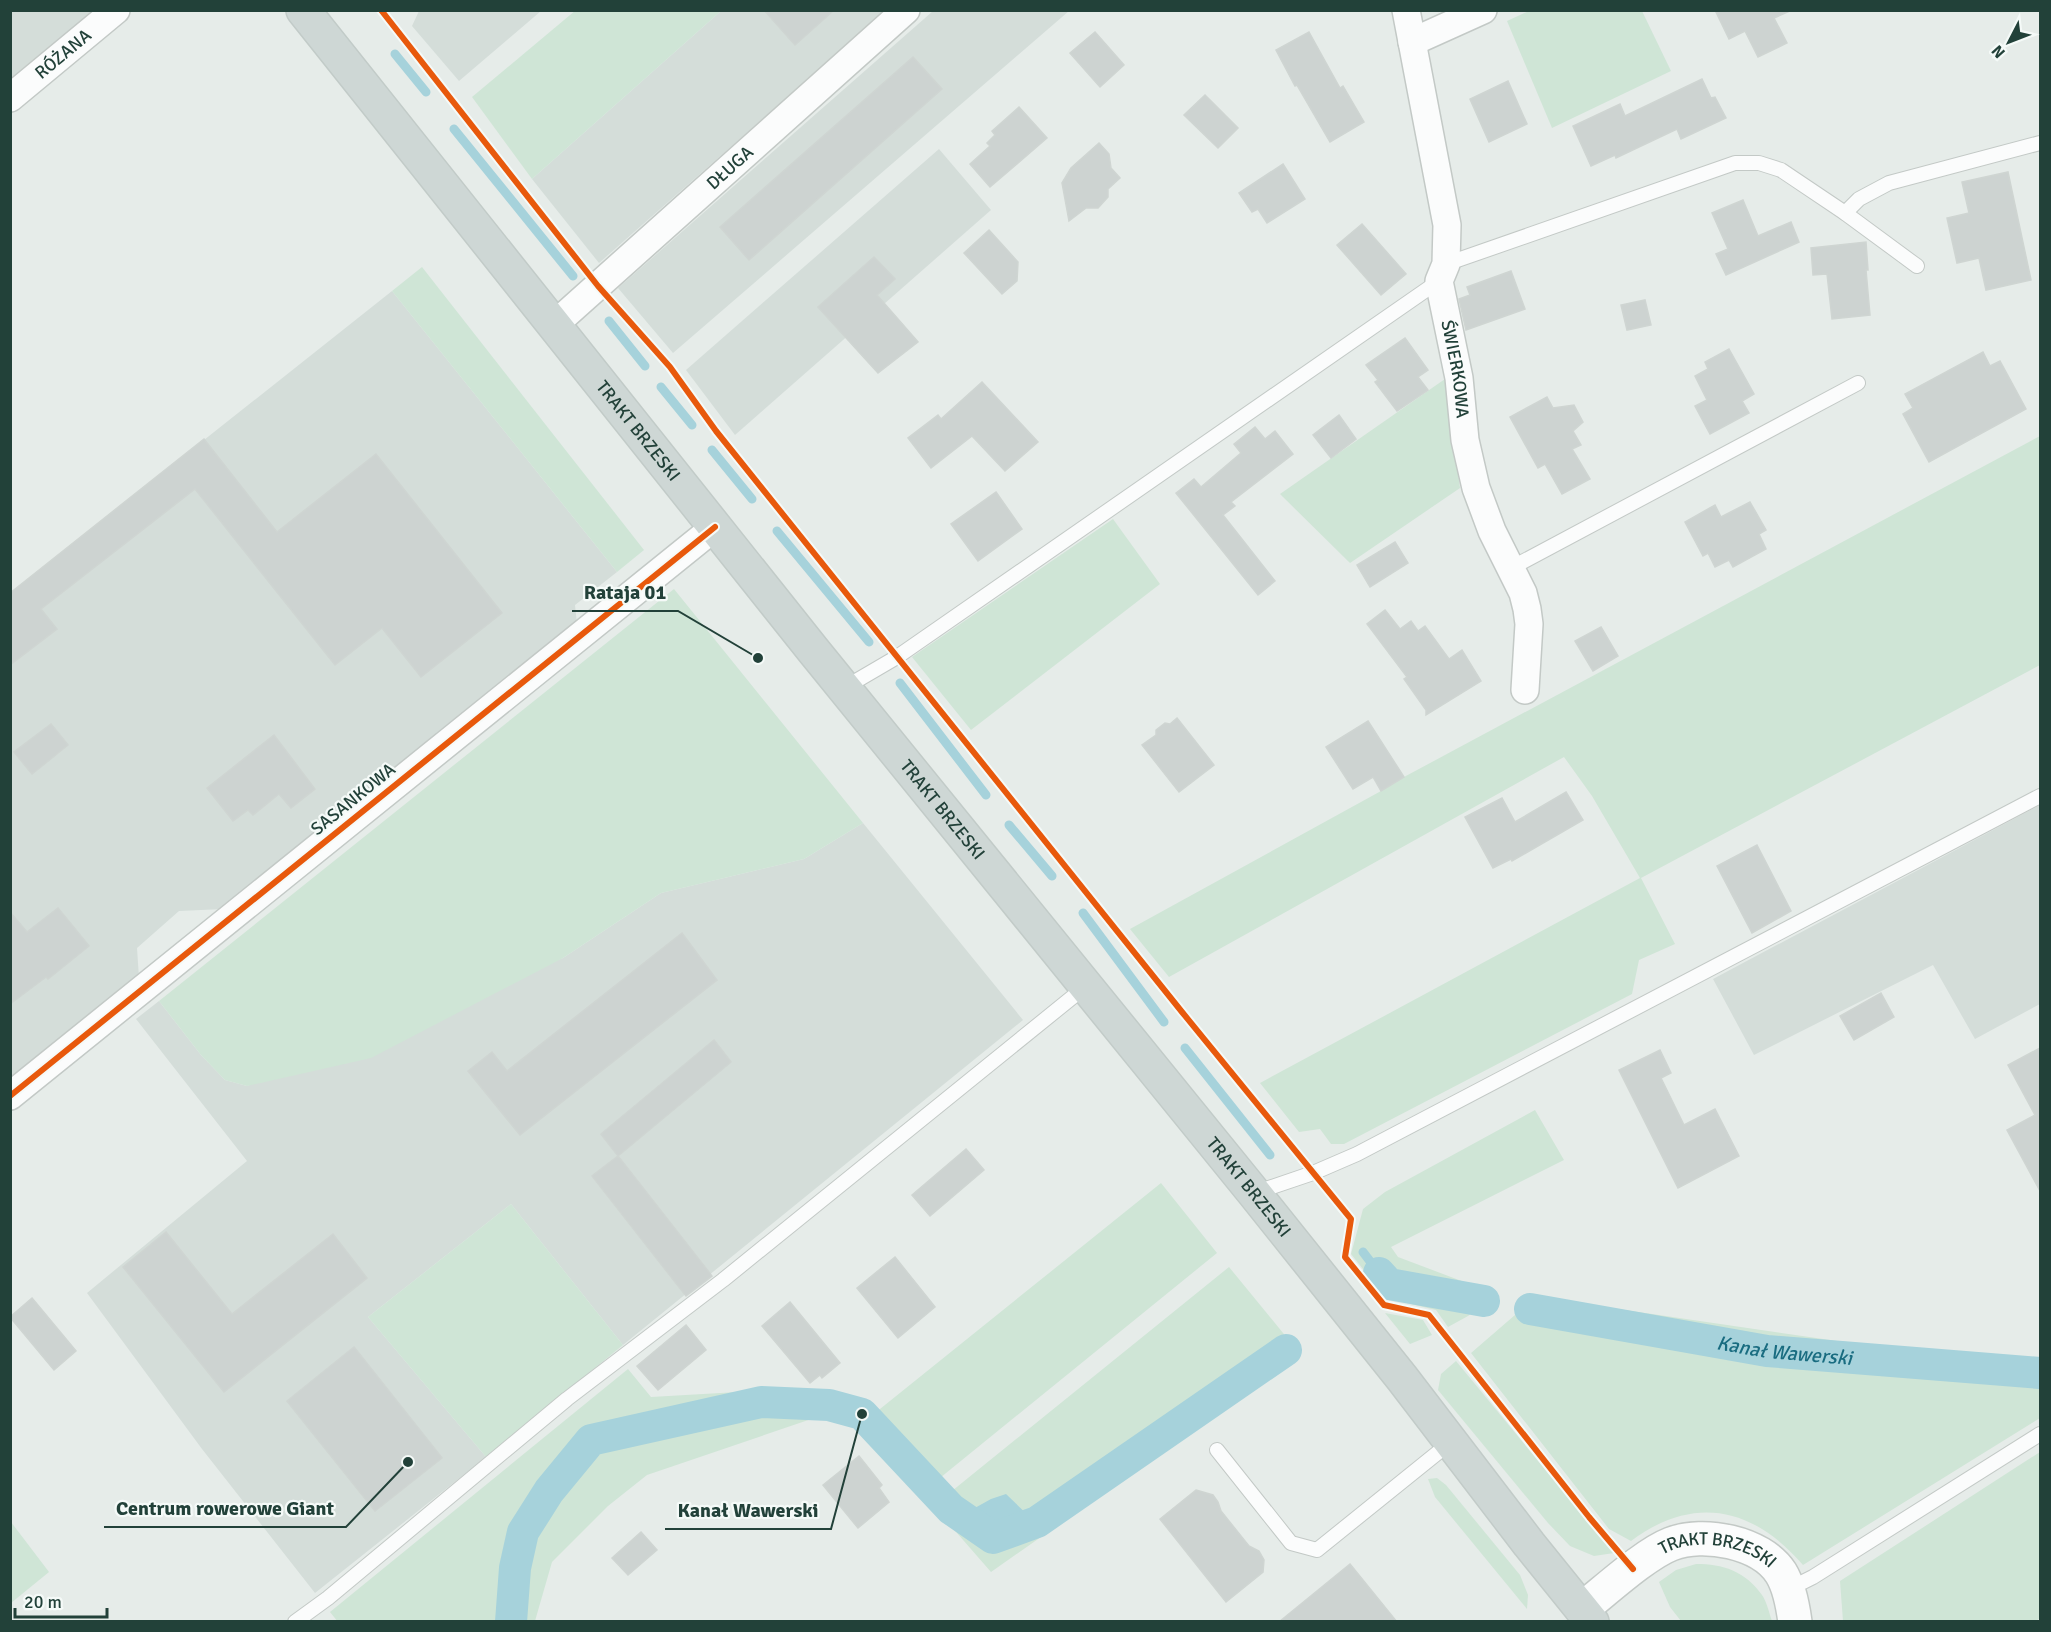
<svg xmlns="http://www.w3.org/2000/svg" width="2051" height="1632" font-family="Signika,sans-serif">
  <rect width="100%" height="100%" fill="#e6ece9"/>
  <g fill="#d4ddd9">
    <polygon points="11,11 105,11 11,85"/>
    <polygon points="419,11 541,11 459,81 412,26"/>
    <polygon points="721,11 885,11 599,263 532,179"/>
    <polygon points="933,11 1069,11 673,353 618,288"/>
    <polygon points="939,149 991,210 735,435 686,370"/>
    <polygon points="392,291 617,572 575,605 577,624 436,733 439,737 223,909 179,911 137,948 139,978 11,1079 11,593"/>
    <polygon points="2040,805 2040,1004 1975,1039 1933,965 1754,1055 1713,979"/>
    <polygon points="863,823 1023,1020 623,1345 511,1204 368,1317 486,1457 315,1593 202,1449 87,1293 247,1161 136,1019 159,1001 201,1055 225,1080 247,1086 563,958 661,893 804,859"/>
  </g>
  <g fill="#cfe5d6">
    <polygon points="576,10 721,11 532,179 472,97"/>
    <polygon points="1529,11 1642,11 1671,71 1552,128 1507,21"/>
    <polygon points="422,267 644,550 617,572 392,291"/>
    <polygon points="1445,379 1460,488 1350,563 1280,494"/>
    <polygon points="2040,436 2040,665 1641,878 1675,944 1639,960 1632,994 1344,1144 1331,1144 1320,1129 1299,1132 1260,1083 1640,878 1592,796 1564,757 1169,977 1130,929 1381,791 1404,777"/>
    <polygon points="1113,519 1160,584 971,730 912,657"/>
    <polygon points="674,589 863,823 804,859 661,893 563,958 371,1058 247,1086 225,1080 201,1055 159,1001"/>
    <polygon points="1535,1110 1564,1160 1391,1247 1398,1257 1496,1294 1468,1316 1448,1327 1436,1310 1386,1298 1351,1254 1363,1209 1385,1192"/>
    <polygon points="1161,1183 1217,1253 935,1482 947,1495 1229,1267 1301,1355 991,1572 861,1423 829,1413 647,1475 608,1506 552,1562 535,1621 338,1622 330,1612 628,1369 651,1397 755,1391 865,1403 875,1413"/>
    <polygon points="511,1204 623,1345 486,1457 368,1317"/>
    <path d="M 1536,1297 L 1837,1341 L 2040,1359 L 2040,1418 L 1803,1565 C 1753,1507 1694,1494 1631,1541 L 1609,1529 L 1471,1353 Z"/>
    <polygon points="1385,1313 1423,1320 1432,1335 1410,1344"/>
    <polygon points="1456,1361 1614,1553 1594,1556 1570,1546 1548,1523 1438,1390 1441,1374"/>
    <polygon points="2040,1452 2040,1618 2035,1622 1843,1621 1840,1581"/>
    <polygon points="1437,1478 1446,1485 1520,1575 1528,1595 1527,1609 1435,1497 1428,1479"/>
    <polygon points="11,1522 49,1572 11,1603 10,1603"/>
    <path d="M 1696,1564 C 1723,1564 1745,1571 1762,1595 C 1767,1602 1769,1613 1772,1621 L 1681,1621 L 1670,1607 L 1659,1582 L 1676,1570 Z"/>
  </g>
  <polygon fill="#a6d2db" points="1006,1494 1036,1523 1015,1545 980,1531 973,1509 991,1499"/>
  <g fill="none" stroke-linecap="round" stroke-linejoin="round">
    <g stroke="#a6d2db" stroke-width="9">
      <polyline points="395,54 426,92"/>
      <polyline points="454,129 573,276"/>
      <polyline points="609,321 645,366"/>
      <polyline points="661,387 692,425"/>
      <polyline points="712,450 752,499"/>
      <polyline points="777,531 869,642"/>
      <polyline points="900,683 986,795"/>
      <polyline points="1009,825 1052,876"/>
      <polyline points="1083,913 1164,1022"/>
      <polyline points="1185,1048 1270,1155"/>
      <polyline points="1363,1252 1379,1273"/>
    </g>
    <g stroke="#a6d2db" stroke-width="32">
      <polyline points="1379,1273 1389,1284 1484,1301"/>
      <path id="s1" d="M 1530,1309 L 1767,1351 L 2040,1373"/>
      <polyline points="511,1622 515,1568 523,1532 549,1491 591,1440 761,1402 829,1405 862,1414 951,1509 993,1538 1037,1522 1286,1350"/>
    </g>
  </g>
  <g fill="#cdd3d1" stroke="#cfd5d2" stroke-width="1.5">
    <polygon points="764,10 834,10 795,45"/>
    <polygon points="1715,10 1792,10 1774,18 1787,43 1758,57 1745,31 1729,39"/>
    <polygon points="1095,32 1124,65 1100,87 1070,53"/>
    <polygon points="1309,32 1340,88 1343,86 1364,122 1330,142 1297,85 1295,86 1276,50"/>
    <polygon points="913,57 942,89 749,260 720,227"/>
    <polygon points="1702,79 1711,98 1715,97 1726,118 1681,139 1677,129 1616,158 1615,155 1591,166 1573,126 1620,104 1625,116"/>
    <polygon points="1508,81 1527,124 1489,142 1470,99"/>
    <polygon points="1205,95 1238,128 1218,148 1184,115"/>
    <polygon points="1019,107 1047,138 990,187 970,164 990,146 987,143 995,135 992,131"/>
    <polygon points="1099,143 1109,154 1111,168 1120,178 1108,189 1108,197 1098,208 1086,208 1069,221 1062,183 1071,168"/>
    <polygon points="1283,164 1305,199 1267,223 1258,209 1252,212 1239,193"/>
    <polygon points="2008,172 2031,280 1986,290 1979,258 1957,263 1947,218 1969,213 1962,182"/>
    <polygon points="1743,200 1758,236 1791,222 1799,242 1726,275 1716,254 1728,249 1712,213"/>
    <polygon points="1362,224 1406,274 1381,295 1337,245"/>
    <polygon points="989,230 1018,262 1017,281 1002,294 964,253"/>
    <polygon points="1866,242 1868,270 1866,270 1870,315 1832,319 1827,274 1813,275 1811,248"/>
    <polygon points="874,257 895,279 877,295 918,342 878,373 818,307"/>
    <polygon points="1511,271 1525,309 1466,330 1459,299 1470,295 1467,287"/>
    <polygon points="1645,300 1651,325 1627,330 1621,305"/>
    <polygon points="1405,338 1428,370 1418,377 1428,390 1397,411 1375,382 1378,380 1366,365"/>
    <polygon points="1729,349 1754,394 1742,401 1749,413 1710,434 1695,406 1707,400 1695,376 1708,369 1705,362"/>
    <polygon points="1983,352 1990,366 2000,361 2026,409 1929,462 1903,414 1913,408 1905,394"/>
    <polygon points="982,382 1038,442 1005,471 972,436 931,468 908,438 938,415 941,419"/>
    <polygon points="1547,397 1553,408 1574,405 1583,422 1573,431 1581,445 1572,449 1590,479 1562,494 1545,464 1538,468 1510,417"/>
    <polygon points="1339,415 1356,439 1331,458 1313,435"/>
    <polygon points="1255,427 1265,439 1275,431 1293,454 1231,502 1235,506 1223,515 1275,581 1258,595 1176,493 1194,479 1201,487 1241,453 1234,444"/>
    <polygon points="204,439 277,532 376,454 502,613 421,677 382,628 335,665 195,489 41,609 57,629 10,665 10,593"/>
    <polygon points="996,492 1022,529 978,561 951,524"/>
    <polygon points="1750,502 1766,530 1759,534 1766,549 1733,567 1729,560 1715,567 1708,553 1703,556 1685,522 1715,505 1721,517"/>
    <polygon points="1395,542 1408,563 1370,587 1357,565"/>
    <polygon points="1385,610 1400,629 1411,621 1418,631 1425,626 1449,659 1462,650 1481,681 1426,715 1426,710 1404,679 1407,677 1367,624"/>
    <polygon points="1601,627 1618,656 1593,671 1575,641"/>
    <polygon points="1177,718 1214,765 1179,792 1142,745 1156,735 1156,730 1165,723 1170,724"/>
    <polygon points="1368,721 1404,777 1381,791 1373,777 1353,789 1326,747"/>
    <polygon points="51,724 68,745 32,774 14,752"/>
    <polygon points="274,735 315,789 291,808 279,794 253,815 248,810 233,821 207,788"/>
    <polygon points="1566,792 1583,820 1512,861 1511,859 1493,868 1465,817 1502,798 1515,822"/>
    <polygon points="1757,845 1791,911 1752,933 1717,866"/>
    <polygon points="58,908 89,946 48,979 46,977 10,1004 10,912 27,932"/>
    <polygon points="682,933 717,980 520,1135 468,1071 492,1052 507,1071"/>
    <polygon points="1881,993 1894,1017 1854,1040 1840,1016"/>
    <polygon points="714,1040 731,1062 618,1156 601,1134"/>
    <polygon points="2040,1048 2040,1191 2007,1130 2035,1115 2008,1065"/>
    <polygon points="1660,1050 1671,1073 1661,1078 1684,1125 1715,1109 1739,1156 1678,1188 1619,1070"/>
    <polygon points="966,1149 984,1170 930,1216 912,1195"/>
    <polygon points="618,1156 712,1276 686,1296 592,1176"/>
    <polygon points="166,1232 232,1314 333,1234 367,1278 224,1392 123,1267"/>
    <polygon points="895,1257 935,1307 898,1338 857,1288"/>
    <polygon points="32,1298 76,1351 54,1370 10,1317"/>
    <polygon points="790,1302 840,1363 822,1378 820,1375 810,1383 762,1326"/>
    <polygon points="686,1325 706,1350 658,1390 637,1366"/>
    <polygon points="354,1347 442,1458 375,1511 287,1401"/>
    <polygon points="859,1456 882,1485 879,1488 889,1502 858,1528 823,1485"/>
    <polygon points="1196,1490 1213,1495 1218,1502 1221,1511 1249,1546 1259,1551 1264,1560 1263,1572 1226,1602 1160,1519"/>
    <polygon points="641,1532 657,1550 628,1575 612,1558"/>
    <polygon points="1350,1564 1397,1622 1279,1622"/>
  </g>
  <g fill="none" stroke-linecap="round" stroke-linejoin="round">
    <defs>
      <g id="service">
        <polyline points="1845,213 1859,199 1889,183 2040,143"/>
        <polyline points="1446,264 1735,163 1759,163 1781,170 1845,213 1917,266"/>
        <polyline points="1511,568 1858,383"/>
        <polyline points="844,688 897,657 1439,281"/>
        <polyline points="1254,1193 1313,1173 1357,1154 2040,796"/>
        <polyline points="1217,1450 1291,1543 1317,1550 1451,1442"/>
        <polyline points="1787,1590 1813,1577 2040,1434"/>
        <polyline points="295,1622 328,1598 567,1399 723,1280 1085,987"/>
      </g>
      <g id="minor">
        <path id="s2" d="M 1406,10 L 1447,225 L 1446,264 L 1439,281 L 1459,378 L 1465,440 L 1476,488 L 1492,531 L 1523,593 L 1527,609 L 1529,624 L 1525,690"/>
        <polyline points="1412,42 1483,10"/>
        <path id="s3" d="M 10,98 L 116,10"/>
        <path id="s4" d="M 554,325 L 906,10"/>
        <polyline points="10,1096 715,527"/>
      </g>
      <g id="tertiary">
        <path id="s5" d="M 1582,1609 C 1605,1591 1645,1554 1671,1544 C 1703,1531 1761,1542 1781,1573 C 1789,1586 1793,1607 1795,1622"/>
      </g>
      <g id="primary">
        <path id="s6" d="M 303,10 L 813,650 L 1254,1193 L 1402,1378 L 1529,1544 L 1592,1622"/>
      </g>
    </defs>
    <use href="#service" stroke="#c3c9c6" stroke-width="16"/>
    <use href="#minor" stroke="#c3c9c6" stroke-width="30"/>
    <use href="#tertiary" stroke="#c3c9c6" stroke-width="36"/>
    <use href="#primary" stroke="#c2cbc8" stroke-width="36"/>
    <use href="#service" stroke="#fbfcfc" stroke-width="14"/>
    <use href="#minor" stroke="#fbfcfc" stroke-width="27"/>
    <use href="#tertiary" stroke="#fbfcfc" stroke-width="33"/>
    <use href="#primary" stroke="#ced7d5" stroke-width="33"/>
    <defs>
      <g id="cycleway">
        <polyline points="381,10 598,286 670,367 716,431 1182,1012 1351,1219 1345,1257 1384,1305 1429,1315 1589,1517 1633,1569"/>
        <polyline points="10,1096 715,527"/>
      </g>
    </defs>
    <use href="#cycleway" stroke="#f5faf8" stroke-width="10"/>
    <use href="#cycleway" stroke="#e8590c" stroke-width="6"/>
  </g>
  <g text-anchor="middle" stroke-width="4.5" stroke-linejoin="round" paint-order="stroke">
    <g font-size="18" fill="#224139" stroke="#f5faf8">
      <text dy="6" stroke="none"><textPath href="#s3" startOffset="69">RÓŻANA</textPath></text>
      <text dy="6" stroke="none"><textPath href="#s4" startOffset="236">DŁUGA</textPath></text>
      <text dy="6" stroke="none"><textPath href="#s2" startOffset="366">ŚWIERKOWA</textPath></text>
      <text dy="6" stroke="none"><textPath href="#s6" startOffset="538">TRAKT BRZESKI</textPath></text>
      <text transform="translate(353 799) rotate(-39)" y="6">SASANKOWA</text>
      <text dy="6" stroke="none"><textPath href="#s6" startOffset="1024">TRAKT BRZESKI</textPath></text>
      <text dy="6" stroke="none"><textPath href="#s6" startOffset="1510">TRAKT BRZESKI</textPath></text>
      <text dy="6" stroke="none"><textPath href="#s5" startOffset="159">TRAKT BRZESKI</textPath></text>
    </g>
    <g font-size="20" font-style="italic" fill="#196c80" stroke="#f5faf8">
      <text dy="7" stroke="none"><textPath href="#s1" startOffset="258">Kanał Wawerski</textPath></text>
    </g>
  </g>
  <path fill="none" stroke="#224139" stroke-width="2" d="M758 658L678 611H572M408 1462L346 1527H104M862 1414L831 1529H665"/>
  <g fill="#224139" stroke="#f5faf8" stroke-width="2">
    <circle cx="758" cy="658" r="6"/>
    <circle cx="408" cy="1462" r="6"/>
    <circle cx="862" cy="1414" r="6"/>
  </g>
  <g font-size="20" text-anchor="middle" font-weight="bold" fill="#224139" stroke="#f5faf8" stroke-width="4.5" stroke-linejoin="round" paint-order="stroke">
    <text x="625" y="599">Rataja 01</text>
    <text x="225" y="1515">Centrum rowerowe Giant</text>
    <text x="748" y="1517">Kanał Wawerski</text>
  </g>
  <rect width="2051" height="1632" fill="none" stroke="#224139" stroke-width="24"/>
  <g transform="translate(2009 42) rotate(228)" stroke="#f5faf8" stroke-width="4.5" paint-order="stroke">
  <path d="M0-4.5L10 22L0 15L-10 22Z" fill="#224139"/>
  <text y="-9" font-size="16" font-weight="bold" text-anchor="middle" fill="#224139">N</text>
  </g>
  <path d="M15 1608v9h92v-9" fill="none" stroke="#224139" stroke-width="3"/>
  <text x="24" y="1608" font-size="18" fill="#224139" stroke="#f5faf8" stroke-width="4.5" paint-order="stroke">20 m</text>
</svg>
